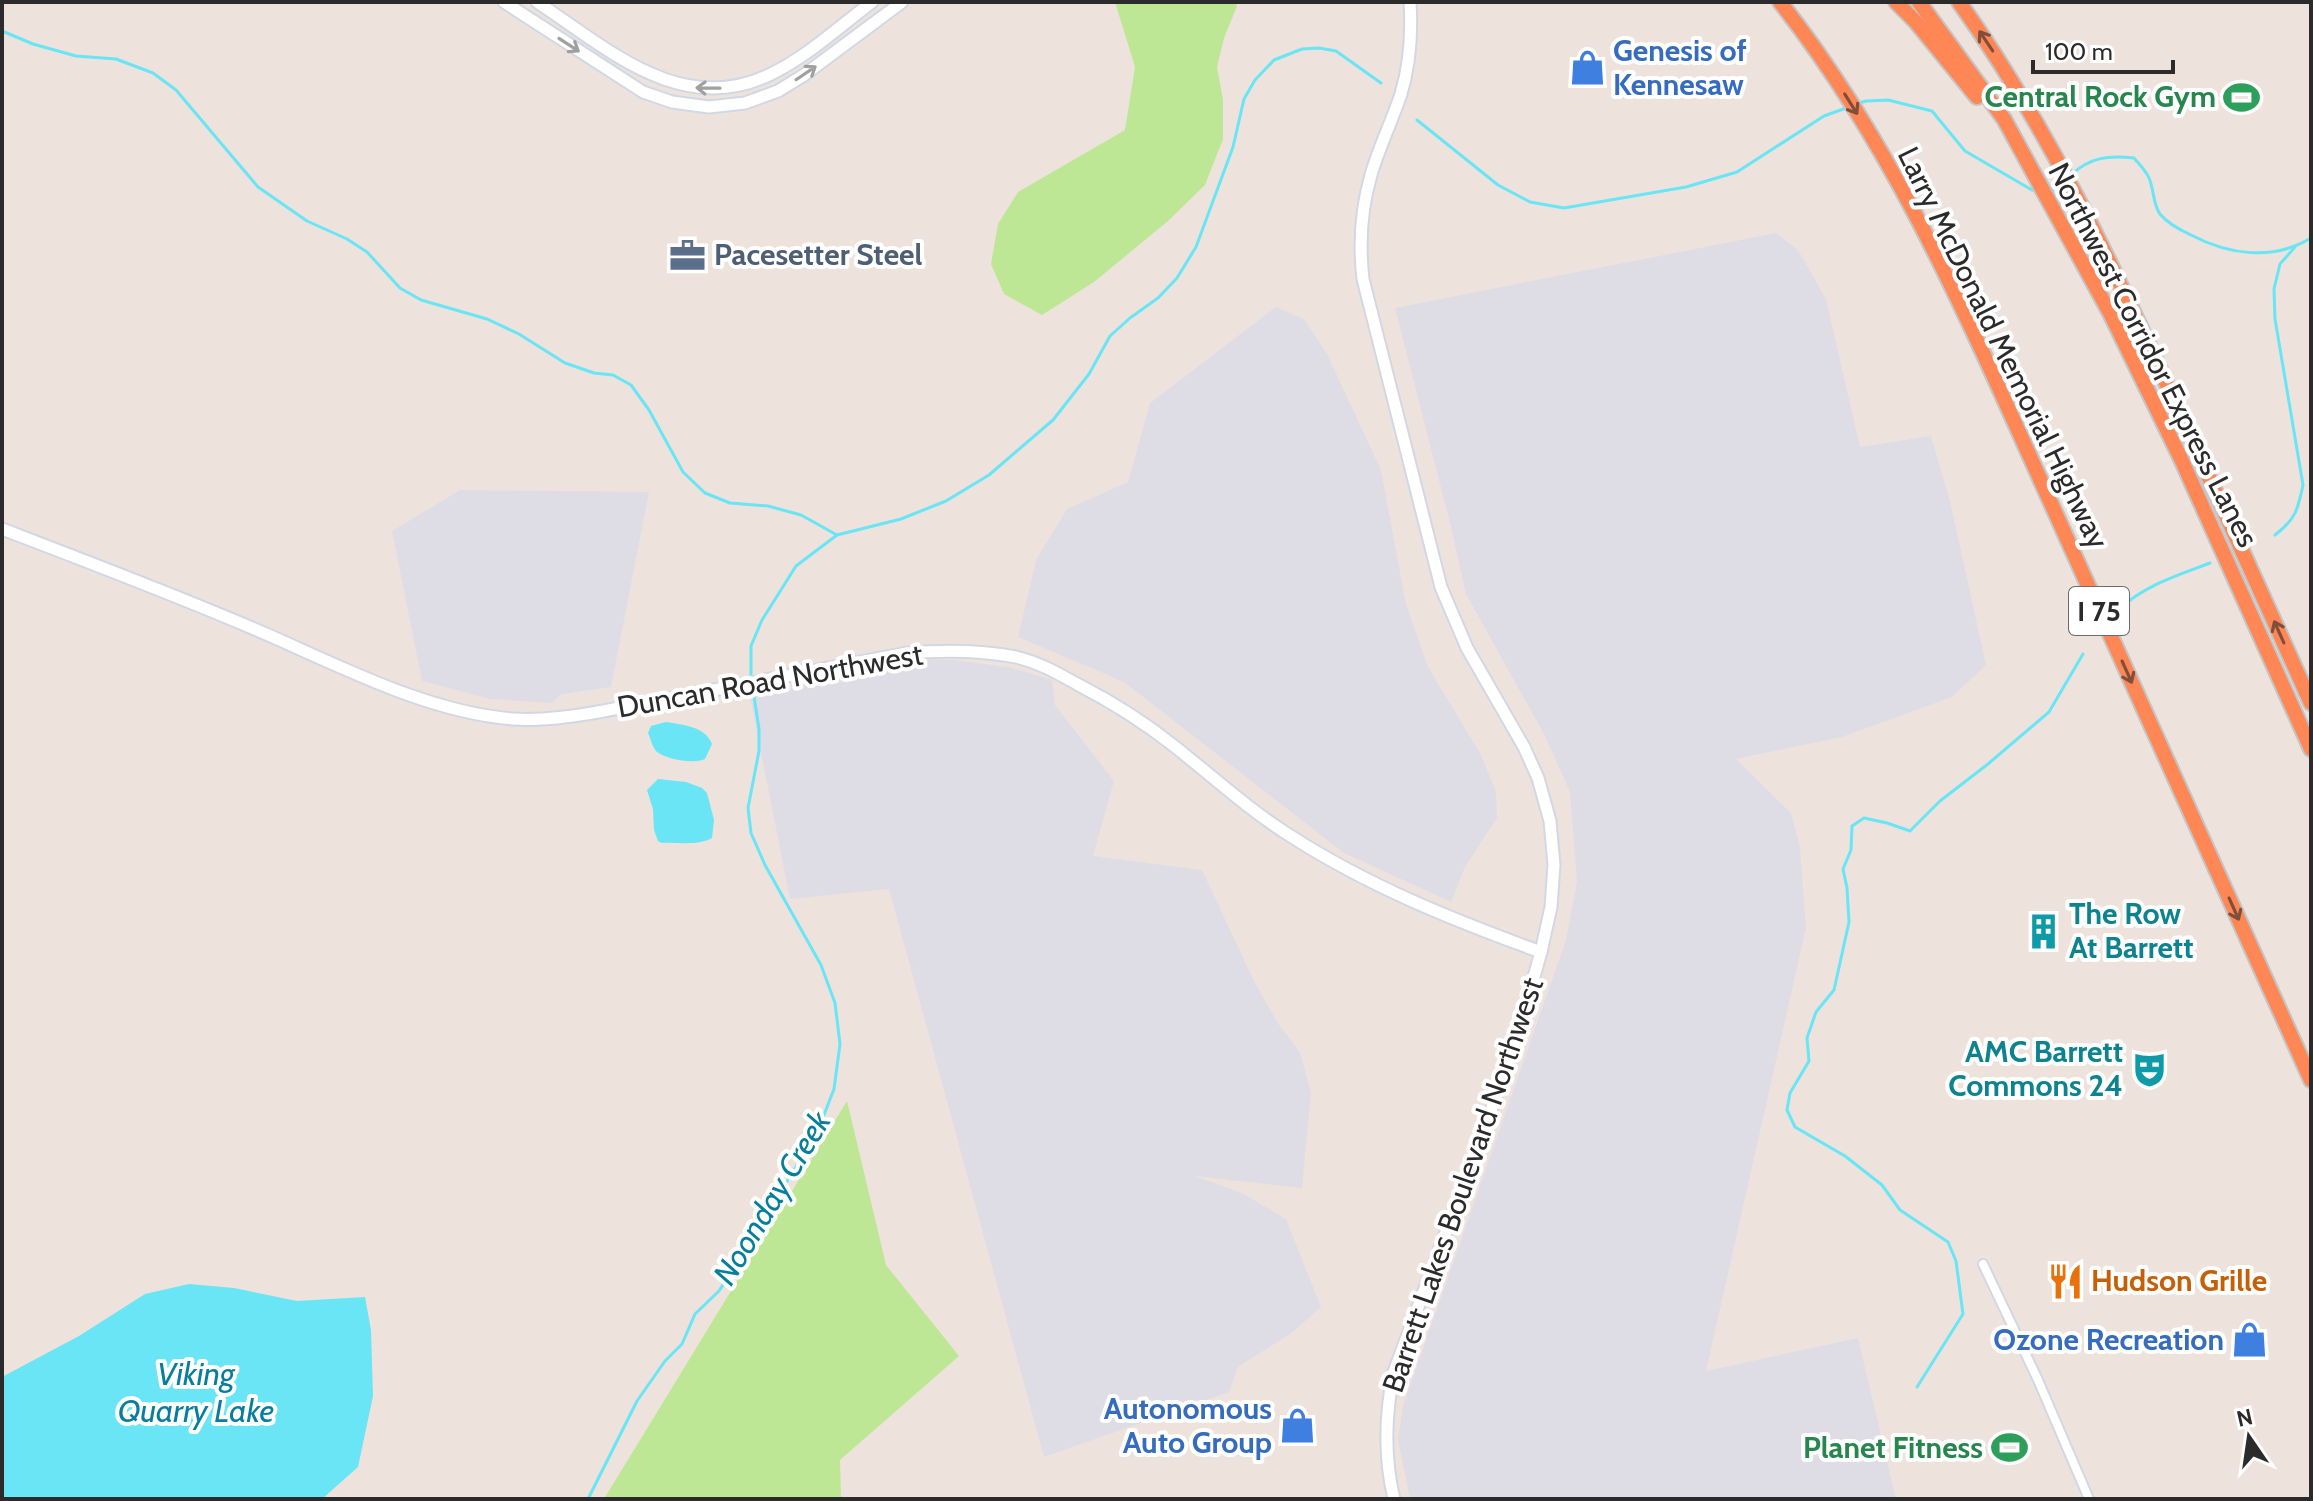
<svg xmlns="http://www.w3.org/2000/svg" width="2313" height="1501" font-family="Cabin,sans-serif">
  <rect width="100%" height="100%" fill="#ede3dc"/>
  <g fill="#dedde5">
    <polygon points="1776,233 1798,250 1826,299 1860,447 1931,436 1950,501 1986,665 1952,697 1842,737 1736,759 1791,813 1800,847 1806,928 1706,1371 1858,1338 1896,1499 1410,1499 1398,1440 1403,1406 1566,940 1577,882 1570,792 1544,734 1466,594 1451,527 1395,308"/>
    <polygon points="1276,307 1304,319 1327,354 1381,470 1406,604 1428,667 1481,755 1496,792 1497,818 1465,867 1451,902 1344,853 1124,682 1018,637 1036,560 1067,509 1128,482 1150,403"/>
    <polygon points="460,490 649,492 611,687 562,694 552,703 490,699 422,681 392,531"/>
    <polygon points="917,660 954,660 1009,667 1052,680 1055,705 1114,781 1093,856 1202,870 1254,981 1277,1022 1300,1052 1311,1093 1302,1188 1195,1176 1244,1194 1286,1219 1321,1307 1293,1332 1238,1367 1229,1392 1044,1457 889,889 790,899 750,697"/>
  </g>
  <g fill="#bde795">
    <polygon points="1115,2 1235,2 1237,6 1224,38 1217,67 1223,100 1223,139 1205,185 1168,221 1094,282 1042,315 1004,294 991,264 998,224 1018,192 1125,130 1135,67"/>
    <polygon points="847,1101 886,1265 959,1356 840,1460 841,1499 604,1499"/>
  </g>
  <g fill="#69e5f5">
    <path d="M 666,722 C 683,725 705,726 712,744 L 705,759 C 694,764 668,760 657,752 C 652,747 651,739 648,733 L 651,726 Z"/>
    <path d="M 658,779 L 686,782 L 702,788 L 707,793 L 714,820 L 712,838 C 698,846 678,842 662,843 L 658,841 L 654,830 L 653,809 L 647,790 Z"/>
    <polygon points="189,1284 234,1288 297,1301 365,1297 371,1330 373,1396 358,1467 322,1499 2,1499 2,1377 79,1336 145,1294"/>
  </g>
  <g fill="none" stroke-linecap="round" stroke-linejoin="round">
    <g stroke="#69e5f5" stroke-width="3">
      <polyline points="2,31 33,44 76,56 116,59 153,73 176,90 258,187 307,221 347,239 367,252 400,288 421,300 487,319 519,334 565,363 594,373 613,375 631,385 649,410 683,472 705,493 730,503 768,506 801,515 837,535"/>
      <polyline points="1856,104 1866,101 1888,100 1932,111 1965,151 2032,190 2038,191"/>
      <polyline points="1417,120 1498,185 1530,202 1564,208 1686,187 1737,172 1824,116 1849,107"/>
      <path d="M 2071,175 C 2090,157 2109,155 2134,158 C 2139,164 2146,171 2149,178 C 2154,189 2153,205 2160,214 C 2168,224 2180,230 2191,235 C 2229,255 2273,261 2311,238"/>
      <polyline points="2049,191 2057,188 2063,183"/>
      <path d="M 2275,535 C 2296,519 2298,509 2303,485 L 2275,319 L 2274,289 L 2280,264 L 2295,247"/>
      <path d="M 2118,610 C 2145,585 2176,576 2210,563"/>
      <polyline points="751,674 751,646 762,620 796,566 837,535 901,519 946,501 989,475 1053,420 1089,374 1110,336 1130,318 1158,298 1177,278 1196,247 1233,147 1244,99 1255,80 1274,60 1302,49 1319,48 1336,51 1381,83"/>
      <polyline points="1917,1387 1963,1314 1956,1261 1948,1242 1900,1210 1882,1185 1845,1156 1795,1127 1787,1110 1790,1093 1809,1061 1807,1038 1816,1012 1834,990 1849,922 1847,888 1843,869 1851,850 1852,826 1864,818 1887,823 1910,831 1940,801 1988,764 2049,712 2083,654"/>
      <polyline points="588,1499 637,1401 665,1361 682,1344 695,1314 719,1291 817,1133 834,1089 840,1044 835,1003 821,965 765,865 751,833 748,808 759,751 759,729 753,690"/>
    </g>
    <defs>
      <polyline id="street" points="1983,1264 2038,1380 2089,1499"/>
      <g id="secondary">
        <polyline points="504,2 643,92 672,102 709,107 745,103 778,91 804,75 902,2"/>
        <path d="M 537,2 C 608,49 683,119 773,73 C 809,55 840,26 872,2"/>
        <path d="M 2,529 C 83,560 165,591 245,625 C 329,660 422,712 513,719 C 542,721 570,717 598,712 L 907,653 C 943,650 980,650 1016,657 C 1038,662 1057,673 1077,684 C 1110,701 1144,722 1174,746 C 1212,776 1248,809 1289,835 C 1368,886 1453,920 1541,952"/>
        <path d="M 1394,1499 C 1384,1457 1385,1414 1394,1372 L 1513,1051 L 1541,952 L 1551,907 L 1554,865 L 1550,821 L 1538,778 L 1524,747 L 1467,648 L 1441,587 L 1363,279 C 1359,244 1361,209 1371,175 C 1379,147 1392,121 1401,94 C 1410,64 1412,33 1410,2"/>
      </g>
      <g id="highway">
        <path d="M 1780,2 C 1898,151 1972,329 2050,501 C 2137,694 2224,887 2311,1080"/>
        <polyline points="1896,2 1916,22 1977,97"/>
        <polyline points="1919,2 2004,119 2111,315 2182,461 2311,749"/>
        <path d="M 1959,2 C 2049,128 2114,268 2178,409 C 2222,507 2267,605 2311,703"/>
      </g>
    </defs>
    <use href="#street" stroke="#d1d8e4" stroke-width="12"/>
    <use href="#secondary" stroke="#d1d8e4" stroke-width="15"/>
    <use href="#highway" stroke="#c4c4c4" stroke-width="18"/>
    <use href="#street" stroke="#fff" stroke-width="8"/>
    <use href="#secondary" stroke="#fff" stroke-width="11"/>
    <use href="#highway" stroke="#ff8655" stroke-width="14"/>
  </g>
  <defs><path id="oneway-shaft" d="M-6 0H5M1.5-3L5.5 0L1.5 3" fill="none" stroke-width="1.6" stroke-linecap="round" stroke-linejoin="round" transform="scale(2)"/></defs>
  <g stroke="#804f3c">
    <use href="#oneway-shaft" transform="translate(1986 41) rotate(-124)"/>
    <use href="#oneway-shaft" transform="translate(1851 104) rotate(58)"/>
    <use href="#oneway-shaft" transform="translate(2279 632) rotate(-114)"/>
    <use href="#oneway-shaft" transform="translate(2127 672) rotate(66)"/>
    <use href="#oneway-shaft" transform="translate(2234 909) rotate(66)"/>
  </g>
  <g stroke="#a0a0a0">
    <use href="#oneway-shaft" transform="translate(569 45) rotate(33)"/>
    <use href="#oneway-shaft" transform="translate(806 73) rotate(-34)"/>
    <use href="#oneway-shaft" transform="translate(708 88) rotate(-179)"/>
  </g>
  <defs>
    <symbol id="shop-bare" viewBox="-9 -9 18 18"><path d="M-5-2.5h2.3a2.7 3.5 0 0 1 5.4 0H5L5.5 6h-11ZM-1.5-2.5h3a1.5 2.3 0 0 0-3 0Z" fill="#3f7fe0" stroke="#fff" stroke-width="2.5" paint-order="stroke"/></symbol>
    <symbol id="stadium-bare" viewBox="-9 -9 18 18"><path d="M0-5a6.5 5 0 1 0 0 10a6.5 5 0 1 0 0-10ZM-3.5-1.8h7v3.6h-7Z" fill="#2e9e5b" stroke="#fff" stroke-width="2.5" paint-order="stroke"/></symbol>
    <symbol id="office-bare" viewBox="-9 -9 18 18"><path d="M-6-3h4V-5.5h4V-3h4V5H-6ZM-1-4.5V-3h2v-1.5ZM-6 0V1H6V0Z" fill="#5c6f8a" stroke="#fff" stroke-width="2.5" paint-order="stroke"/></symbol>
    <symbol id="building-bare" viewBox="-9 -9 18 18"><path d="M-4-6H4V6H1V3H-1V6H-4ZM-2.5-4.3h1.7v1.8h-1.7ZM.8-4.3h1.7v1.8H.8ZM-2.5-1h1.7V.8h-1.7ZM.8-1h1.7V.8H.8Z" fill="#0f9aa8" stroke="#fff" stroke-width="2.5" paint-order="stroke"/></symbol>
    <symbol id="theatre-bare" viewBox="-9 -9 18 18"><path d="M-5-5.5Q0-4 5-5.5V0Q5 5 0 6Q-5 5-5 0ZM-3.3-2.5H-1v1.5H-3.3ZM1-2.5H3.3v1.5H1ZM-2.8 1Q0 5.5 2.8 1Z" fill="#0f9aa8" stroke="#fff" stroke-width="2.5" paint-order="stroke"/></symbol>
    <symbol id="restaurant-bare" viewBox="-9 -9 18 18"><path d="M-5-6h1v4h1v-4h1v4h1v-4h1v5L-1.5 .5V6h-2V.5L-5-1ZM5-6V6H3V1.5H1.5Q1.5-4 5-6Z" fill="#e8710a" stroke="#fff" stroke-width="2.5" paint-order="stroke"/></symbol>
  </defs>
  <g fill-rule="evenodd">
    <use href="#shop-bare" x="1562" y="42" width="51" height="51"/>
    <use href="#stadium-bare" x="2216" y="72" width="51" height="51"/>
    <use href="#office-bare" x="662" y="230" width="51" height="51"/>
    <use href="#building-bare" x="2018" y="906" width="51" height="51"/>
    <use href="#theatre-bare" x="2124" y="1044" width="51" height="51"/>
    <use href="#restaurant-bare" x="2040" y="1256" width="51" height="51"/>
    <use href="#shop-bare" x="2224" y="1314" width="51" height="51"/>
    <use href="#shop-bare" x="1272" y="1400" width="51" height="51"/>
    <use href="#stadium-bare" x="1984" y="1422" width="51" height="51"/>
  </g>
  <g text-anchor="middle" stroke-width="8" stroke-linejoin="round" paint-order="stroke">
    <rect fill="#fff" stroke="#6b6b6b" stroke-width="2" x="2069" y="587" width="60" height="48" rx="6"/>
    <g font-size="28" font-weight="bold" fill="#2b2b2b">
      <text x="2099" y="621">I 75</text>
    </g>
    <g font-size="30" font-weight="bold" fill="#366cbe" stroke="#fff" text-anchor="end">
      <text x="1613" y="61" text-anchor="start">Genesis of<tspan x="1613" dy="34">Kennesaw</tspan></text>
      <text x="2224" y="1350">Ozone Recreation</text>
      <text x="1272" y="1419">Autonomous<tspan x="1272" dy="34">Auto Group</tspan></text>
    </g>
    <g font-size="30" font-weight="bold" fill="#27864d" stroke="#fff" text-anchor="end">
      <text x="2216" y="107">Central Rock Gym</text>
      <text x="1983" y="1458">Planet Fitness</text>
    </g>
    <g font-size="30" font-weight="bold" fill="#4e5e75" stroke="#fff" text-anchor="start">
      <text x="714" y="265">Pacesetter Steel</text>
    </g>
    <g font-size="30" fill="#2b2b2b" stroke="#fff">
      <text transform="translate(2003 348) rotate(64)" y="10">Larry McDonald Memorial Highway</text>
      <text transform="translate(2153 355) rotate(63)" y="10">Northwest Corridor Express Lanes</text>
      <text transform="translate(770 681) rotate(-10)" y="10">Duncan Road Northwest</text>
      <text transform="translate(1463 1185) rotate(-71)" y="10">Barrett Lakes Boulevard Northwest</text>
    </g>
    <g font-size="30" font-weight="bold" fill="#0d838f" stroke="#fff" text-anchor="start">
      <text x="2069" y="924">The Row<tspan x="2069" dy="34">At Barrett</tspan></text>
      <text x="2123" y="1062" text-anchor="end">AMC Barrett<tspan x="2123" dy="34">Commons 24</tspan></text>
    </g>
    <g font-size="30" font-weight="bold" fill="#c56008" stroke="#fff" text-anchor="start">
      <text x="2091" y="1291">Hudson Grille</text>
    </g>
    <g font-size="32" font-style="italic" fill="#077e9d" stroke="#fff">
      <text transform="translate(772 1198) rotate(-59)" y="11">Noonday Creek</text>
      <text x="196" y="1385">Viking<tspan x="196" dy="37">Quarry Lake</tspan></text>
    </g>
  </g>
  <rect width="2313" height="1501" fill="none" stroke="#2b2b2b" stroke-width="8"/>
  <g transform="translate(2249 1437) rotate(347)" stroke="#ffffff" stroke-width="6" paint-order="stroke">
  <path d="M0-6L14 30L0 20L-14 30Z" fill="#2b2b2b"/>
  <text y="-12" font-size="22" font-weight="bold" text-anchor="middle" fill="#2b2b2b">N</text>
  </g>
  <path d="M2033 60v12h140v-12" fill="none" stroke="#2b2b2b" stroke-width="4"/>
  <text x="2045" y="60" font-size="24" fill="#2b2b2b" stroke="#ffffff" stroke-width="6" paint-order="stroke">100 m</text>
</svg>
